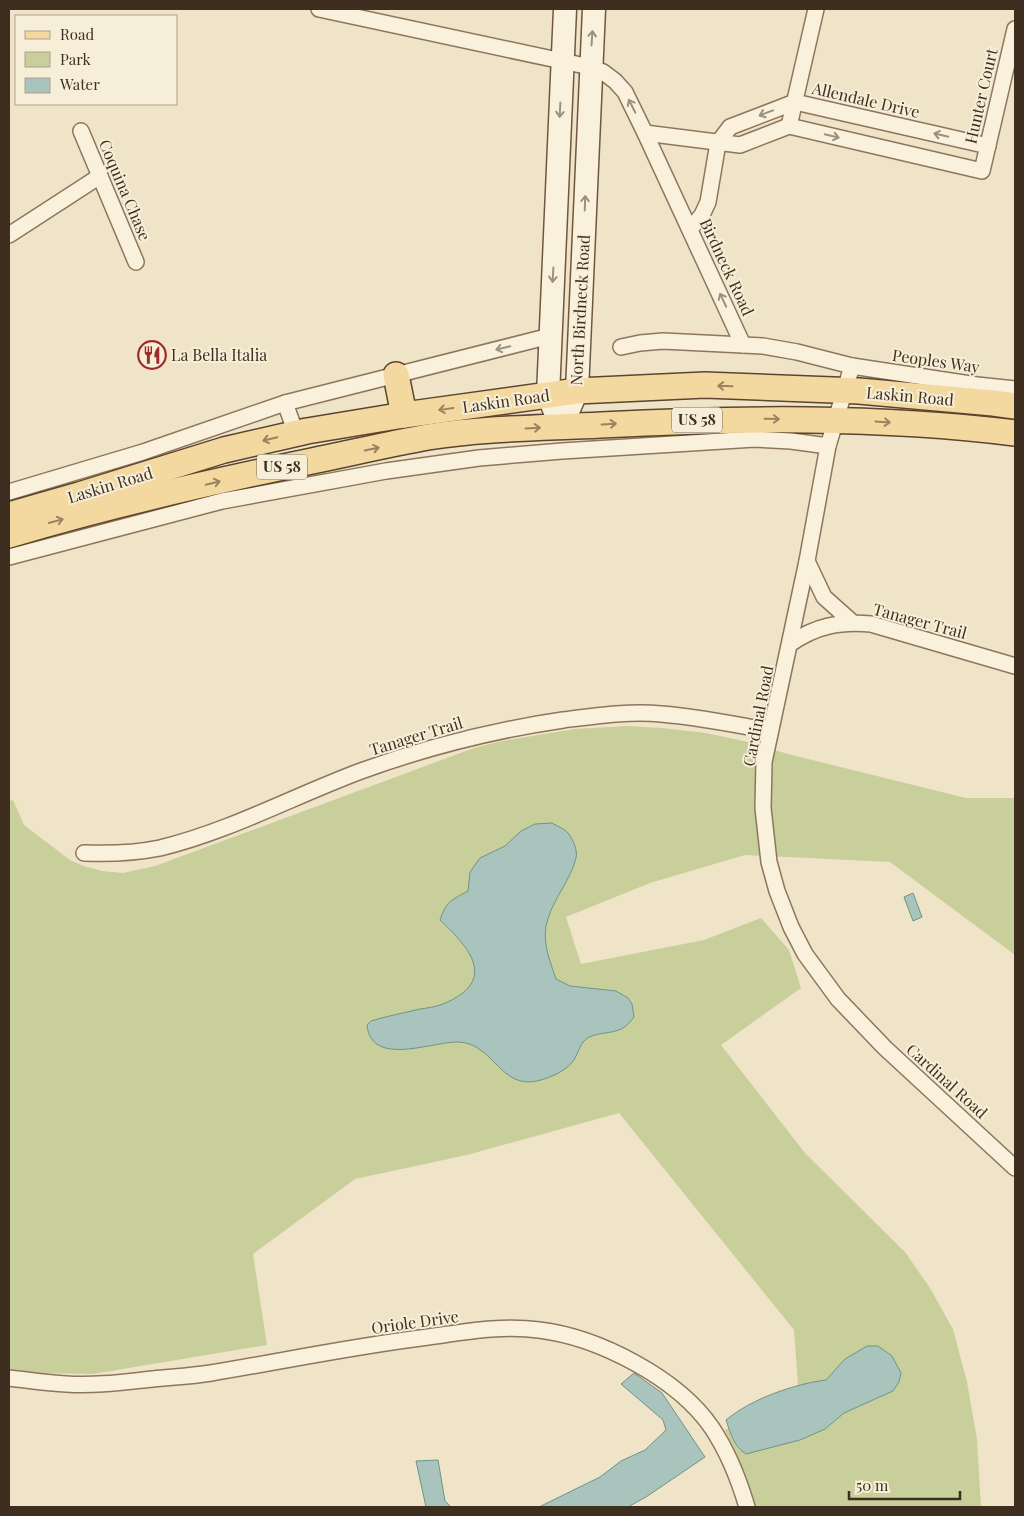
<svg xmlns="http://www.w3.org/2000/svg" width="1024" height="1516" font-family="'Playfair Display',serif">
  <rect width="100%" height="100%" fill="#f0e4c8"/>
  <polygon fill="#c9cf9b" points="628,726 662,728 706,733 748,742 788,754 966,798 1015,798 1015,955 890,862 745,855 650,883 566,917 581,964 704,940 761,918 789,950 801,988 721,1045 805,1153 905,1252 930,1288 953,1329 967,1382 977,1439 981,1507 750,1507 746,1477 725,1430 799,1399 794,1330 619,1113 467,1155 355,1179 253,1254 267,1345 93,1374 24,1373 9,1371 9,801 13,800 24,825 70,860 84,866 102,871 123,873 155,866 474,748 502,741 574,729"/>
  <g fill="#a9c4bc" stroke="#6f938a">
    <path d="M 552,823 C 557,826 565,829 568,833 C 573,839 578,851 576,858 C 570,882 551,901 546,926 C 543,945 550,961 556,979 L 570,986 L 616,991 L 628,998 L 632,1004 L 634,1017 C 631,1021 627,1026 623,1028 C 612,1035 593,1031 584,1041 C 580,1045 578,1053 575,1058 C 569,1070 550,1078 537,1081 C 500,1089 494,1044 459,1042 C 433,1041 371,1068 367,1025 L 371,1021 C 387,1016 404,1013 420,1009 C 427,1008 436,1007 443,1004 C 498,981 471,949 440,920 C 446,901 452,900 468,891 L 470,872 L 480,858 L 505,846 L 521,831 L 535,824 Z"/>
    <polygon points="913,893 922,917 913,921 904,897"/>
    <path d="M 867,1346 L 878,1346 L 892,1356 L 901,1373 L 899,1382 L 893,1391 L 844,1413 L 825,1429 L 800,1440 L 746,1454 C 734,1447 730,1432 726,1420 C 751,1399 794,1384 826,1380 L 845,1359 Z"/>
    <polygon points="634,1373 662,1393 705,1457 646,1497 628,1507 539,1507 600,1477 621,1461 645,1450 666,1430 663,1420 621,1384"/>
    <polygon points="438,1460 445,1501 451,1507 426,1507 416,1461"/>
  </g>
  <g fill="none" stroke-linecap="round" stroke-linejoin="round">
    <defs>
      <g id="minor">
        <polyline points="319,9 590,67 603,72 615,81 625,92 645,133 743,345"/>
        <polyline points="789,126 816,9"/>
        <polyline points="81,131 136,262"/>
        <polyline points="645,133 740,145 789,126 982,171 1015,29"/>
        <polyline points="690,229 702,215 708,202 718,143 730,127 795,102 988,146"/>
        <polyline points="9,235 100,176"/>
        <polyline points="621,347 640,343 663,341 763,346 797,352 852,366 977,385 1015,389"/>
        <polyline points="852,366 828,446 807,561 764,762 763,808 769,862 777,891 791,927 805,954 838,999 885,1048 1015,1168"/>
        <polyline points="285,403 296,433"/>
        <polyline points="9,492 143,452 285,403 550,336"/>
        <polyline points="9,557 222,501 386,471 479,458 562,451 755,439 791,441 828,446"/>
        <polyline points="807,561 824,597 852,622"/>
        <path d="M 790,644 C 815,626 840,621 871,624 L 1015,666"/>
        <path d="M 84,853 C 109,854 135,853 160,848 C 230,831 294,796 361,771 C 427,747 495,730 563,720 C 595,716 629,711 661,714 C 698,717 734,724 770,731"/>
        <path d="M 9,1378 C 28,1380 47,1383 66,1384 C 96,1386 124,1382 153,1379 C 173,1377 192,1376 211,1373 C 283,1361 355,1346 428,1337 C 465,1332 502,1325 539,1330 C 598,1337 678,1378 712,1428 C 728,1452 739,1480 747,1507"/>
      </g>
      <g id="secondary">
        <polyline points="555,412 548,395 565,9"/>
        <polyline points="561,427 577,391 594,9"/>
      </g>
      <g id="primary">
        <polyline points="396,375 404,415"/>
        <polyline points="9,515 79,495 224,450 307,431 404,415 577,391 705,385 859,391 993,403 1015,406"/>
        <path d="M 9,535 C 109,505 210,482 312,461 C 351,453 389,444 428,437 C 485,428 543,428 601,425 C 739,418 878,416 1015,433"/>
      </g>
    </defs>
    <use href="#minor" stroke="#8d765c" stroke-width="18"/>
    <use href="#secondary" stroke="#6f573f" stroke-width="25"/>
    <use href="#primary" stroke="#5b4430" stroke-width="28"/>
    <use href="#minor" stroke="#faf1dc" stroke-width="15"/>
    <use href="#secondary" stroke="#faf1dc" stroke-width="22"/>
    <use href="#primary" stroke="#f3d9a0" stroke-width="25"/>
  </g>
  <defs><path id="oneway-shaft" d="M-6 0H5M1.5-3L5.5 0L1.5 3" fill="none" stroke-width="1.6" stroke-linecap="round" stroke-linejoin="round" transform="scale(1.25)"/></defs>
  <g stroke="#9c907e">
    <use href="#oneway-shaft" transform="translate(592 38) rotate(-86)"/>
    <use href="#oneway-shaft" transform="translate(632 106) rotate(-117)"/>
    <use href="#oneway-shaft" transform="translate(560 110) rotate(93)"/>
    <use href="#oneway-shaft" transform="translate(766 113) rotate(159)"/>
    <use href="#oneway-shaft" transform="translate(941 135) rotate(-167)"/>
    <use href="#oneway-shaft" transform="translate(832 136) rotate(13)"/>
    <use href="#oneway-shaft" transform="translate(585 203) rotate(-88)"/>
    <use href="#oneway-shaft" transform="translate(553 275) rotate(93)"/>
    <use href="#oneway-shaft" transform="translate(723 300) rotate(-115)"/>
    <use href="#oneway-shaft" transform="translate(503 348) rotate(166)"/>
  </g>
  <g stroke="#988460">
    <use href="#oneway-shaft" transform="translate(725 386) rotate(-178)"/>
    <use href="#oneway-shaft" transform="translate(446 409) rotate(172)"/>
    <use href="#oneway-shaft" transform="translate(772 419) rotate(1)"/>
    <use href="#oneway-shaft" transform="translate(883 422) rotate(4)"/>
    <use href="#oneway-shaft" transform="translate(609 424) rotate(-3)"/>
    <use href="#oneway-shaft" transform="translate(533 428) rotate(-3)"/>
    <use href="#oneway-shaft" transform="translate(270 439) rotate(167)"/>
    <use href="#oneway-shaft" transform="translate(372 449) rotate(-12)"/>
    <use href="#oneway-shaft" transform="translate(213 483) rotate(-14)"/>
    <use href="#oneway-shaft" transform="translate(56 521) rotate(-15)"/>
  </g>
  <defs>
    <symbol id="restaurant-ring" viewBox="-11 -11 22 22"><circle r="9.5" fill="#f7eed8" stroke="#9e2a2b" stroke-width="1.5"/><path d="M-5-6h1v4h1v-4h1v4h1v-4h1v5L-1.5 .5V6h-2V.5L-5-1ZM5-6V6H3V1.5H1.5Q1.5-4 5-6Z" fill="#9e2a2b"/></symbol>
  </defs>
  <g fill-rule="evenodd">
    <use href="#restaurant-ring" x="136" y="339" width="32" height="32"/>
  </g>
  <g text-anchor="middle" stroke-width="4" stroke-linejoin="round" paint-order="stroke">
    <g fill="#f7eed8" stroke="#756857" stroke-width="1">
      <rect x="672" y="407.5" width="50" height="25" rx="4"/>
      <rect x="257" y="454.5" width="50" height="25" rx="4"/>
    </g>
    <g font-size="15" font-weight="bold" fill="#3d2e20">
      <text x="697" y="425">US 58</text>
      <text x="282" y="472">US 58</text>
    </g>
    <g font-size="16" fill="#3d2e20" stroke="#f7eed8">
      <text transform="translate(981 96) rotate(-77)" y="6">Hunter Court</text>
      <text transform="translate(866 100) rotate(13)" y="6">Allendale Drive</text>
      <text transform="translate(125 190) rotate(67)" y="6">Coquina Chase</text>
      <text transform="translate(727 267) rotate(65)" y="6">Birdneck Road</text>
      <text transform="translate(580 310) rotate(-87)" y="6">North Birdneck Road</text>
      <text transform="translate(936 361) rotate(8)" y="6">Peoples Way</text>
      <text transform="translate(910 396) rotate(5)" y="6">Laskin Road</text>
      <text transform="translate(506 401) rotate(-8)" y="6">Laskin Road</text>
      <text transform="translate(110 485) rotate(-17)" y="6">Laskin Road</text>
      <text transform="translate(920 621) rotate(15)" y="6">Tanager Trail</text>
      <text transform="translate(758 716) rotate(-79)" y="6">Cardinal Road</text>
      <text transform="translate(416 736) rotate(-17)" y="6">Tanager Trail</text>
      <text transform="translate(947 1081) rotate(42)" y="6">Cardinal Road</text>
      <text transform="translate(415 1322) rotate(-8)" y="6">Oriole Drive</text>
    </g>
    <g font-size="16" fill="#3d2e20" stroke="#f7eed8" text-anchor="start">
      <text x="171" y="361">La Bella Italia</text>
    </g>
  </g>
  <rect width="1024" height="1516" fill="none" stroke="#3d2e20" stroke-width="20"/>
  <rect x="15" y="15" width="162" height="90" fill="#f7eed8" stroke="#ada18e"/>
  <rect x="25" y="31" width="25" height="8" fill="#f3d9a0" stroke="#ada18e"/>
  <text x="60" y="40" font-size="15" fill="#3d2e20">Road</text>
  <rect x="25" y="52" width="25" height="15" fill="#c9cf9b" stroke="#ada18e"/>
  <text x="60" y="65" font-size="15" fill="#3d2e20">Park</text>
  <rect x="25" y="78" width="25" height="15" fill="#a9c4bc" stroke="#ada18e"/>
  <text x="60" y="90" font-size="15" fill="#3d2e20">Water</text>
  <path d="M849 1491v8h111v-8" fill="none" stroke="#3d2e20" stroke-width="2.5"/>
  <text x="856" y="1491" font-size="15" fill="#3d2e20" stroke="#f7eed8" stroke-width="4" paint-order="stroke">50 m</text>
</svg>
